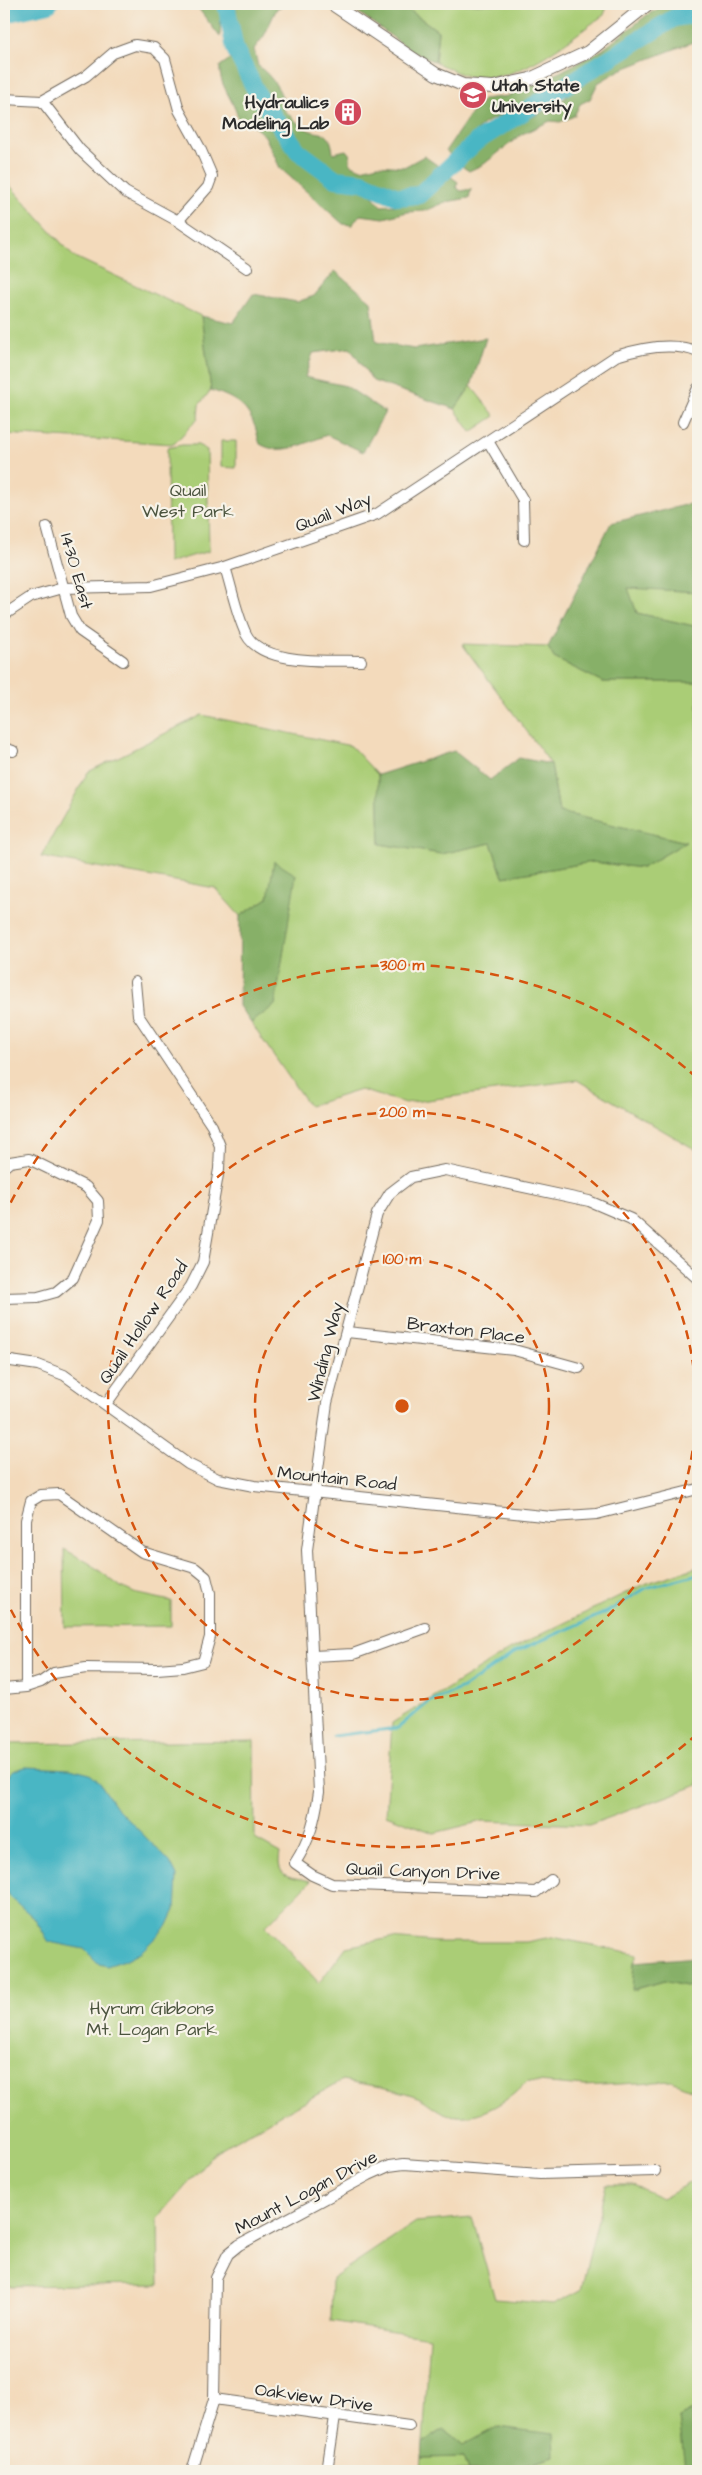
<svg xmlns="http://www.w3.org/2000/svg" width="702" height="2475" font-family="'Architects Daughter',sans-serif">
  <rect width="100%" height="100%" fill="#f7f3e8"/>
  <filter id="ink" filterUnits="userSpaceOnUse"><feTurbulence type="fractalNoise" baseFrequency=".02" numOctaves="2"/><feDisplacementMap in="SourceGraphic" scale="10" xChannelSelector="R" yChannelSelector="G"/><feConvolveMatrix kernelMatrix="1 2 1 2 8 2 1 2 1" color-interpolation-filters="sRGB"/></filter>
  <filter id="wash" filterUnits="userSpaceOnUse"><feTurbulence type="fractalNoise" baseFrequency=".0096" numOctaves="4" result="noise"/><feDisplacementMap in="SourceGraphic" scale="20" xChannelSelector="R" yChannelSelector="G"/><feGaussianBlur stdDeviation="1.12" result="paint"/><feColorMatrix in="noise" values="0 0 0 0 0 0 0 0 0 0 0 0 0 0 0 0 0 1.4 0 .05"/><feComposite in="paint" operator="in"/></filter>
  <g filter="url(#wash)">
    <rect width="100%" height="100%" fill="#f3dabb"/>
    <g fill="#aacd76" stroke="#6a7c50">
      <path d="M 401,4 L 608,4 L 604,15 C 567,40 515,88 467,76 C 457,73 446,67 435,62 L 438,31 Z"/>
      <polygon points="4,179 73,256 201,316 211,390 199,405 198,418 174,444 4,434"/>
      <polygon points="471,386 495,416 471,432 455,409"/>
      <polygon points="221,441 236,441 236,468 221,467"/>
      <polygon points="182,445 198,445 207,450 209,551 168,563 167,448"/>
      <polygon points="627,587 698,592 698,627 637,613"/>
      <polygon points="462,644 548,647 554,658 603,682 698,682 698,1151 577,1080 405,1103 360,1090 309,1106 251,1023 275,1004 284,948 268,898 240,916 215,888 41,857 88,772 202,715 351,746 378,775 380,844 441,854 491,843 503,877 592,862 642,868 686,842 559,812 551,764"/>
      <polygon points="64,1549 89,1563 121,1587 134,1593 171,1601 171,1626 65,1627"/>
      <polygon points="698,1567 698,1785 589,1825 483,1821 434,1833 386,1815 392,1723 511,1649 644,1584"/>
      <path d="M 254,1741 L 255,1839 L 280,1853 C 275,1880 292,1876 311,1881 L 266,1926 L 319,1983 L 346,1947 L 390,1938 L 437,1942 L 526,1942 L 552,1937 L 638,1954 L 634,1962 L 633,1990 L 664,1981 L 698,1989 L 698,2092 L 671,2081 L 584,2086 L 527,2081 C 509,2102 471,2126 442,2112 C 433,2108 425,2099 415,2096 C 393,2088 367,2085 343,2080 L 216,2151 L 158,2218 L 159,2284 L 4,2286 L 4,1744 Z"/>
      <polygon points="689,2183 698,2184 698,2408 679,2418 686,2464 698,2459 698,2471 518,2471 518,2466 555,2456 463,2445 444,2429 423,2443 430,2337 331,2321 332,2278 416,2222 472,2217 495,2299 554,2304 581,2290 606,2185 633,2185 662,2198"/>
      <polygon points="463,2457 468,2471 421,2471 422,2458"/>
    </g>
    <g fill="#87b067" stroke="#596e49">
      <polygon points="195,4 218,4 221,14 220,37"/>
      <path d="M 235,4 L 289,4 L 277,8 L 264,36 L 254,49 L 258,66 C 271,75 285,94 284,110 C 290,115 296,122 303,127 C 319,138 330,125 333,153 L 346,150 L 350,155 L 350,164 L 361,169 L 378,165 L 404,167 L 424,156 L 437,165 L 438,170 C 404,202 391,191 353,176 L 347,177 L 348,185 L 371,194 L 381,206 C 418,204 423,204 450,176 L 458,182 L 456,187 L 461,191 L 471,189 L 469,198 L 446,202 L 425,211 L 407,212 L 384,218 L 360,215 L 352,225 L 343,224 L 280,168 L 265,136 L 251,124 L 238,119 C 235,101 218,85 220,66 L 230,59 L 245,77 Z"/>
      <polygon points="347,4 401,4 438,31 435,62 413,52"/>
      <path d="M 667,4 L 698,4 L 698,40 L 620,70 L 598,83 L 590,99 L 580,104 L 574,116 L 560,122 L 550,121 L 522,134 L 484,164 L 469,171 L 463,167 L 463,160 C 492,126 526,124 561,102 C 568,97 572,87 579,82 C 598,69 621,62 636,45 L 632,40 L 572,79 L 483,124 L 456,153 L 450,155 L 446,150 L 474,109 L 484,99 L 508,96 L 537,84 L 602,50 L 647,15 Z"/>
      <path d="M 335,271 L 371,301 L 376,342 L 414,349 L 486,338 L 471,386 L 455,409 L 373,381 L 350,348 L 313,353 L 305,377 L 346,386 L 385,412 L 363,452 L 327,435 C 305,443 282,457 260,444 C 257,437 257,429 253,422 C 244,402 230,397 211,390 L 201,316 L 233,323 L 253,294 L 297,302 L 314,296 Z"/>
      <polygon points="698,502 698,592 628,588 637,613 698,627 698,682 603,682 554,658 548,647 611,523"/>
      <polygon points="454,751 490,780 519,758 551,764 559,812 686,842 642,868 592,862 503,877 491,843 441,854 380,844 378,775"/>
      <polygon points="274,861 296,875 275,1005 251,1023 239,1006 240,916 268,898"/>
      <polygon points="698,1957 698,1989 664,1981 632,1990 634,1962"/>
      <polygon points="698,2408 698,2459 685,2465 679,2418"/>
      <polygon points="497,2427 554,2434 555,2456 519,2466 518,2471 468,2471 463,2457 422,2458 423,2443 444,2429 463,2445"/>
    </g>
    <path fill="#49b6c4" stroke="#3a7078" d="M 26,1767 L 70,1769 L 90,1774 L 100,1783 L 115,1806 L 170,1862 L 177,1876 L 175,1910 L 168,1925 L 142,1951 L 125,1960 L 107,1966 L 99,1964 L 84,1949 L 49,1942 L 34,1918 L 10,1897 L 6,1889 L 4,1872 L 4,1784 C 9,1773 14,1769 26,1767 Z"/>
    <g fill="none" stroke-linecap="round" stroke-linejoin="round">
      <polyline stroke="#49b6c4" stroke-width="3" points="333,1736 398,1728 429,1702 463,1688 517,1651 607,1612 646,1588 698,1574"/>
      <g stroke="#49b6c4" stroke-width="18">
        <polyline points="226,4 235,49 258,95 298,151 336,179 362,182 398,197 419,195 477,141 674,18 698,14"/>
        <polyline points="4,14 49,4"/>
      </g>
    </g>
  </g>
  <g filter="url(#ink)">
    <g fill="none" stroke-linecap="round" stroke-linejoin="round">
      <defs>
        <g id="minor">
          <polyline points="4,99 42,101 80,150 125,192 178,221 247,268"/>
          <polyline points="42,101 86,76 113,53 135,45 154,48 165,59 179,110 200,148 212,176 208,187 178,221"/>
          <polyline points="683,422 698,388"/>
          <polyline points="488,441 523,500 524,540"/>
          <polyline points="47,527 71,616 80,631 123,661"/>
          <path d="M 225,567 C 232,589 236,613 246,634 C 262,666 330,660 361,661"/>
          <path d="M 4,615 L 31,597 L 63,588 L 151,586 L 225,567 L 377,514 L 616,356 C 641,348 673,341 698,352"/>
          <polyline points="4,748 13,751"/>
          <polyline points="4,1167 10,1162 29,1159 86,1187 98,1201 99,1220 73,1278 56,1292 38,1297 4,1298"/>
          <polyline points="347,1332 514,1350 579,1368"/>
          <polyline points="4,1360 38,1365 64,1375 188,1464 218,1479 254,1486 552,1517 597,1514 698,1489"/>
          <polyline points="106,1404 191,1286 203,1262 219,1169 220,1146 212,1126 138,1015 135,982"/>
          <polyline points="313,1656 353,1654 425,1628"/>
          <polyline points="4,1689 26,1687 41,1682 54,1673 86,1668 157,1669 183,1667 203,1662 210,1637 210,1593 206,1577 195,1568 142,1552 59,1494 41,1495 31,1501 26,1520 26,1687"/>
          <path d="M 551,1880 L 536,1892 L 332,1884 L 312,1875 L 295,1863 C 310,1840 315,1819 319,1792 L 307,1550 L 327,1403 L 377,1214 L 390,1193 L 411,1177 L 445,1170 L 589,1201 L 631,1219 L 698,1279"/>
          <polyline points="214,2399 409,2426"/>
          <polyline points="192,2471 214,2399 216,2278 228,2254 239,2245 369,2175 389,2166 404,2164 540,2174 655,2171"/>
          <polyline points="327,2471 335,2417"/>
        </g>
        <polyline id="tertiary" points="332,4 436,74 463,85 493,87 530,79 588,52 648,4"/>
      </defs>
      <use href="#minor" stroke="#71685d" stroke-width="12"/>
      <use href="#tertiary" stroke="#71685d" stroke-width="14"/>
      <use href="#minor" stroke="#fff" stroke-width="10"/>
      <use href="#tertiary" stroke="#fff" stroke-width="12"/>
    </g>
  </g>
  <g fill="none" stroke="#d5540f" stroke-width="2.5" stroke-dasharray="9 6">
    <circle cx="402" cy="1406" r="147"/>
    <circle cx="402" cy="1406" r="294"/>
    <path d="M697 1734A441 441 0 0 1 4 1596M4 1216A441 441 0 0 1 697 1078"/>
  </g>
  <defs>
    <symbol id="university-disc" viewBox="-11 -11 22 22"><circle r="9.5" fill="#d1495b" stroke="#f7f3e8"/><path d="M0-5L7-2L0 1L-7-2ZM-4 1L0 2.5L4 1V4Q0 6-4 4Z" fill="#fff"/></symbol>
    <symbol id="building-disc" viewBox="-11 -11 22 22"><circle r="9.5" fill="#d1495b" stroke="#f7f3e8"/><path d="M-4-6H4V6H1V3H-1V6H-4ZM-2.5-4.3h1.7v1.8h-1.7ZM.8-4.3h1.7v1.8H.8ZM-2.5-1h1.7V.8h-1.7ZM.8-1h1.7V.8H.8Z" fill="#fff"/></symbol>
  </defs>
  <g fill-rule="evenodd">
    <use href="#university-disc" x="457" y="79" width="32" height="32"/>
    <use href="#building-disc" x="332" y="96" width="32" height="32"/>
  </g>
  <g text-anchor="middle" stroke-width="4.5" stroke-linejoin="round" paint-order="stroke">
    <g font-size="18" font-weight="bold" fill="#2b2b2b" stroke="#f7f3e8" text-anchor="start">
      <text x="492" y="91">Utah State<tspan x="492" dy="21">University</tspan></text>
      <text x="329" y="108" text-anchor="end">Hydraulics<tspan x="329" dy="21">Modeling Lab</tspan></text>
    </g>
    <g font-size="18" fill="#4b543e" stroke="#f7f3e8">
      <text x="188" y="496">Quail<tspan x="188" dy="21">West Park</tspan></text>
      <text x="152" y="2014">Hyrum Gibbons<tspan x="152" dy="21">Mt. Logan Park</tspan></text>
    </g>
    <g font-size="18" fill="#2b2b2b" stroke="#f7f3e8">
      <text transform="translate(333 512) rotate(-21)" y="6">Quail Way</text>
      <text transform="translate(77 571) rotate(74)" y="6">1430 East</text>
      <text transform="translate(143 1322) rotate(-56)" y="6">Quail Hollow Road</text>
      <text transform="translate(466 1330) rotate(7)" y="6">Braxton Place</text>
      <text transform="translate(325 1352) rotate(-76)" y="6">Winding Way</text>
      <text transform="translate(337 1478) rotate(6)" y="6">Mountain Road</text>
      <text transform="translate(423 1871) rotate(2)" y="6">Quail Canyon Drive</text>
      <text transform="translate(306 2192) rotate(-28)" y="6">Mount Logan Drive</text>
      <text transform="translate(314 2397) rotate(8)" y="6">Oakview Drive</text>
    </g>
  </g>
  <circle cx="402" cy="1406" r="8" fill="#d5540f" stroke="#f7f3e8" stroke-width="2.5"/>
  <g font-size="15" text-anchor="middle" font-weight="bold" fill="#d5540f" stroke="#f7f3e8" stroke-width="4.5" stroke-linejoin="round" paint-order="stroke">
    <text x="402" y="970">300 m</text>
    <text x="402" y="1117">200 m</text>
    <text x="402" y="1264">100 m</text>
  </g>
  <rect width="702" height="2475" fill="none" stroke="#f7f3e8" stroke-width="20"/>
</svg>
